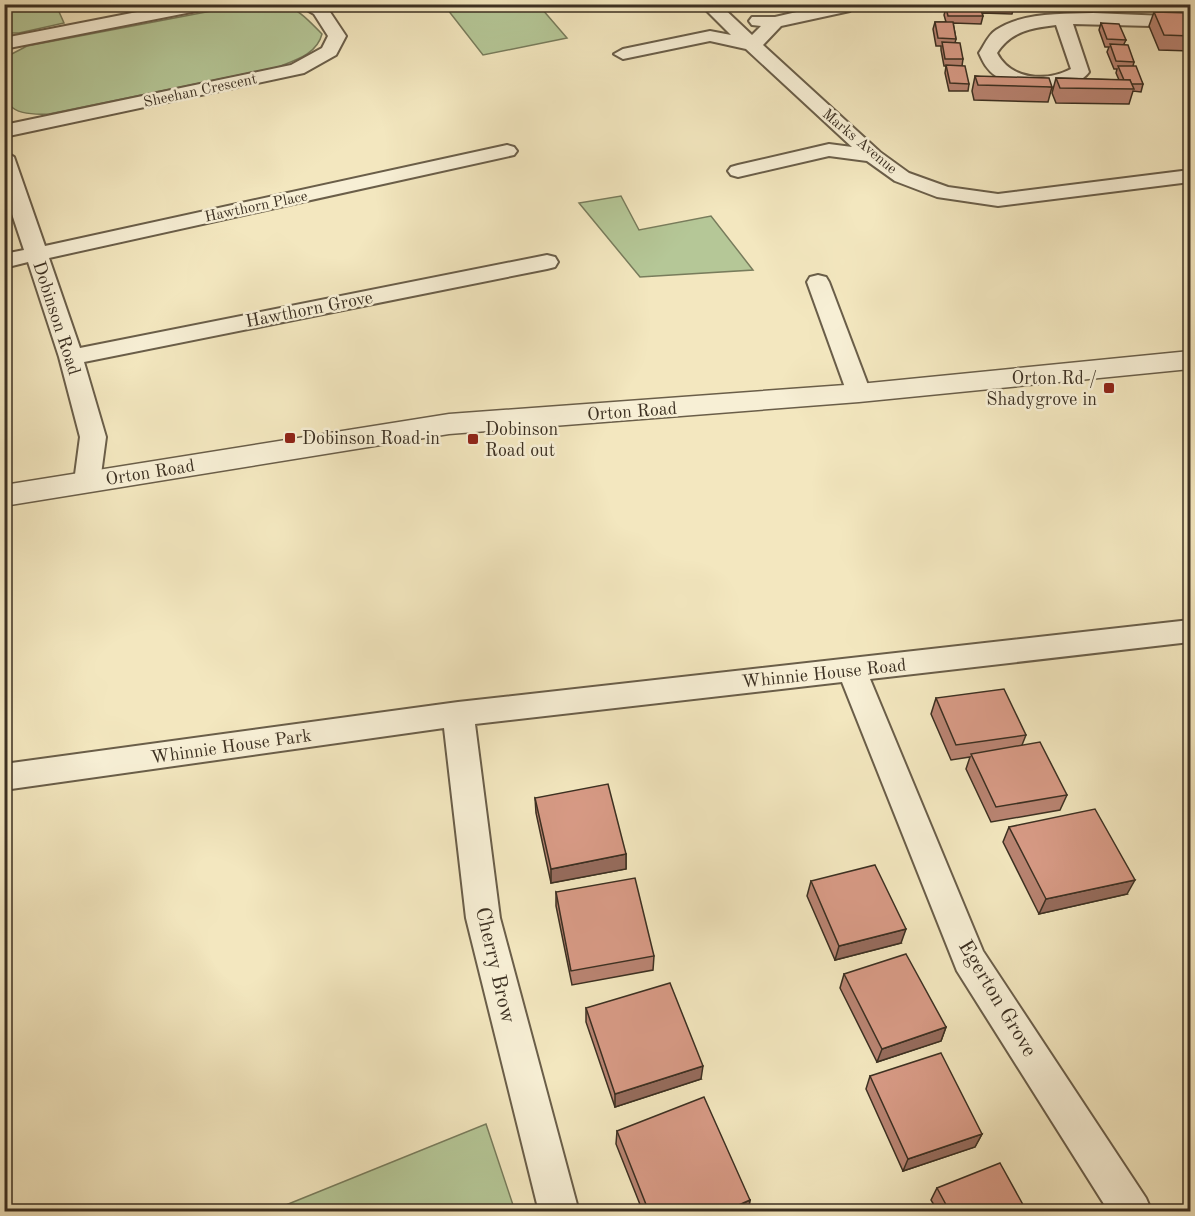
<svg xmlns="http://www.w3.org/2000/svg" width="1195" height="1216" font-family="'Old Standard TT',serif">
  <rect width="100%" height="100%" fill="#f3e7bf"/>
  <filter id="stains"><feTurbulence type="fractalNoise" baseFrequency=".00333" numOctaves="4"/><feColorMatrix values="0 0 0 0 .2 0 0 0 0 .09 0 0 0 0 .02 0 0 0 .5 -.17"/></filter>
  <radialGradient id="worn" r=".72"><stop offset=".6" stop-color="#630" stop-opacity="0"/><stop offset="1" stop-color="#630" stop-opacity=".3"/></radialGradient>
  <g fill="#b5c797" stroke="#787c5c" stroke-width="1.5">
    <polygon points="4,5 56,5 64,23 19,33 5,33"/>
    <path d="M 243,5 C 289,4 289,0 322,34 C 317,54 296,60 278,67 L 49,114 C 0,116 4,100 4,58 L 27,46 Z"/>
    <polygon points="444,5 551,5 553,7 542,9 567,38 483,55"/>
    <polygon points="621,196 639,230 711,216 753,270 640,277 579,203"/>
    <polygon points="486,1124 515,1211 271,1211"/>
  </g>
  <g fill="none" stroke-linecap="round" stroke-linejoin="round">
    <defs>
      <g id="minor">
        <polygon points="178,4 215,4 207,9 4,49 4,38"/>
        <polygon points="297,4 326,6 346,36 336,55 304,73 4,137 4,125 291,65 322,48 328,36 314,14"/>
        <polygon points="700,4 719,4 752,35 761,26 752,25 749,21 752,17 775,17 831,4 851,4 850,11 781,26 763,45 880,152 909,173 948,187 998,194 1190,170 1190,182 998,206 937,197 895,181 867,161 829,156 738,177 731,175 728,171 731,167 738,165 829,144 852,147 746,49 710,41 623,59 614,54 623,49 710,31 731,35"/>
        <path d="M 1093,13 L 1190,17 L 1190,27 L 1073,24 L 1089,72 C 1074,94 1015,90 996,76 C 987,70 983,62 979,53 C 984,46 988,35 996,30 C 1023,12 1062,14 1093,13 ZM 1056,25 L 1071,69 C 1046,82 1011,80 997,53 C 1011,31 1032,28 1056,25 Z"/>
        <polygon points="507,145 514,147 517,151 514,155 49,258 80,348 547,255 555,257 558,262 555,267 547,269 84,362 106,437 100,482 96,488 87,491 78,488 74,482 80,437 59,357 28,262 4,268 4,254 24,250 4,190 4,151 14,157 45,246"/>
        <polygon points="818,275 826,277 829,282 871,393 868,399 859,401 850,399 847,393 807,282 810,277"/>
        <polygon points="1190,620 1190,642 870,679 983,951 1146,1198 1152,1212 1109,1212 957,971 842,682 475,724 500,918 579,1212 539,1212 466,918 444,728 4,790 4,764 458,702"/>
      </g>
      <polygon id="tertiary" points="1190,351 1190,369 859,402 449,434 4,506 4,485 449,414 859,384"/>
    </defs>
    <use href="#minor" stroke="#6a5e49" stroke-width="4"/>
    <use href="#tertiary" stroke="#6a5e49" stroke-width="3"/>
    <use href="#minor" fill="#f7efd5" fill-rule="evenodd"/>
    <use href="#tertiary" fill="#f7efd5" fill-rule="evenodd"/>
  </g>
  <g fill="#b98472" stroke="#3c3022" stroke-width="1.5">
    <polygon points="976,4 1013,4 1014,7 1012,14 982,13 983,16 981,24 953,23 956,39 955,43 963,59 962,66 969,84 968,91 949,91 945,73 946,66 944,66 941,50 941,46 936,46 933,29 935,22 946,22 944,15 946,8 976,8"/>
    <polygon points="1074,4 1094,4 1092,12 1076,11"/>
    <polygon points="1163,4 1191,4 1191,11 1166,10"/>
    <polygon points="1154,12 1191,13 1191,51 1159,50 1149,26"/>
    <polygon points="1101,23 1126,40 1124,44 1134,62 1133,66 1143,84 1141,92 1133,91 1129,104 1056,103 1052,93 1056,78 1119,80 1116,73 1117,69 1114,69 1107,52 1109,47 1105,47 1099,30"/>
    <polygon points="975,76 1052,87 1048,102 974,100 972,91"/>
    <polygon points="936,698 1026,735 1022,745 1067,795 1060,810 991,822 966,769 970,757 951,760 931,714"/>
    <polygon points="535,798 626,854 626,869 551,883 536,813"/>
    <polygon points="1009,827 1127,894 1039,914 1003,842"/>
    <polygon points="811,881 901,943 835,960 807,896"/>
    <polygon points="556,892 654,956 653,970 572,985 556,906"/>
    <polygon points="844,974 946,1027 941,1041 877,1062 840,988"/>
    <polygon points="586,1008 701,1079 615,1107 586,1022"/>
    <polygon points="870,1076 982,1134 975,1147 903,1171 866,1089"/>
    <polygon points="617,1131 750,1200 748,1212 643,1212 616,1144"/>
    <polygon points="937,1188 1027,1212 938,1212 931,1200"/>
  </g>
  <g fill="#966c5d" stroke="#3c3022" stroke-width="1.5">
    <polygon points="626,854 626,869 551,883 551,869"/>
    <polygon points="1135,880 1127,894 1039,914 1046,899"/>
    <polygon points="906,929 901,943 835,960 839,946"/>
    <polygon points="946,1027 941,1041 877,1062 882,1049"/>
    <polygon points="703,1066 701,1079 615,1107 615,1094"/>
    <polygon points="982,1134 975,1147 903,1171 908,1159"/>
    <polygon points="750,1200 748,1212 723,1212"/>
  </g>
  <g fill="#d79a85" stroke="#3c3022" stroke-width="1.5">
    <polygon points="978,4 1013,4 1014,7 979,6"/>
    <polygon points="946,8 980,8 983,16 948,16"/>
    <polygon points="1154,12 1191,13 1191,36 1164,35"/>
    <polygon points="935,22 953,22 956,39 938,38"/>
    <polygon points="1101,23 1119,24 1126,40 1107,39"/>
    <polygon points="942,42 960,43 963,59 945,59"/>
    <polygon points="1110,44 1128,45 1134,62 1116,61"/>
    <polygon points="946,65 965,66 969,84 950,83"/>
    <polygon points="1118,66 1136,66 1143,84 1131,84 1130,80 1124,80"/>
    <polygon points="975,76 1049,78 1052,87 978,85"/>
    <polygon points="1056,78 1130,80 1134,89 1060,88"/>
    <polygon points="1004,689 1026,735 956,745 936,698"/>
    <polygon points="1040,742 1067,795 996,807 971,754"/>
    <polygon points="608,784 626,854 551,869 535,798"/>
    <polygon points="1095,809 1135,880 1046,899 1009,827"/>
    <polygon points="875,865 906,929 839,946 811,881"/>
    <polygon points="635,878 654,956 571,971 556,892"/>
    <polygon points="906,954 946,1027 882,1049 844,974"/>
    <polygon points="670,983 703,1066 615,1094 586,1008"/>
    <polygon points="941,1053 982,1134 908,1159 870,1076"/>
    <polygon points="704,1097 750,1200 723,1212 649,1212 617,1131"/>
    <polygon points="1000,1163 1027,1212 950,1212 937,1188"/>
  </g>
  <g fill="#8f2418" stroke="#f7efd5" stroke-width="2">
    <rect x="1103" y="382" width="12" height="12" rx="3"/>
    <rect x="284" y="432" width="12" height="12" rx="3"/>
    <rect x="467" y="433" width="12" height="12" rx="3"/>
  </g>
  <g text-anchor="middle" stroke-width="5" stroke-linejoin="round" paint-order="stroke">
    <g font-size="15" fill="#3c3022" stroke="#f7efd5">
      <text transform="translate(200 90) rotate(-12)" y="5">Sheehan Crescent</text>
      <text transform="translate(860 141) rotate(40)" y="5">Marks Avenue</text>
      <text transform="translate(256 206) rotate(-12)" y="5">Hawthorn Place</text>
    </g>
    <g font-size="18" fill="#3c3022" stroke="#f7efd5">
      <text transform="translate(309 309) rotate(-11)" y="6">Hawthorn Grove</text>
      <text transform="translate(57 318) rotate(72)" y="6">Dobinson Road</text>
      <text transform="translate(632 411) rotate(-4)" y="6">Orton Road</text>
      <text transform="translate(150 472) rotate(-9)" y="6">Orton Road</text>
      <text transform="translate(824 673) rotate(-6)" y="6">Whinnie House Road</text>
      <text transform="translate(231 746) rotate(-8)" y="6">Whinnie House Park</text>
    </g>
    <g font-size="18" fill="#3c3022" stroke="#f7efd5" text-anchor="start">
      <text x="1097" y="384" text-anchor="end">Orton Rd /<tspan x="1097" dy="21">Shadygrove in</tspan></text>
      <text x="485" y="435">Dobinson<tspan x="485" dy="21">Road out</tspan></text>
      <text x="302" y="444">Dobinson Road in</text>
    </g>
    <g font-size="21" fill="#3c3022" stroke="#f7efd5">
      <text transform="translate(496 965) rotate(77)" y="7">Cherry Brow</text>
      <text transform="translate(998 998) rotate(59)" y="7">Egerton Grove</text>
    </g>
  </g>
  <rect width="1195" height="1216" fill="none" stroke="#f3e7bf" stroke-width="24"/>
  <rect x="6" y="6" width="1183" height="1204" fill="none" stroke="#3c3022" stroke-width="3"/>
  <rect x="12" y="12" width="1171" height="1192" fill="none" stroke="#3c3022" stroke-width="1.5"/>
  <rect width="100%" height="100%" filter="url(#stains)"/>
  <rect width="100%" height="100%" fill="url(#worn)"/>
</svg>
